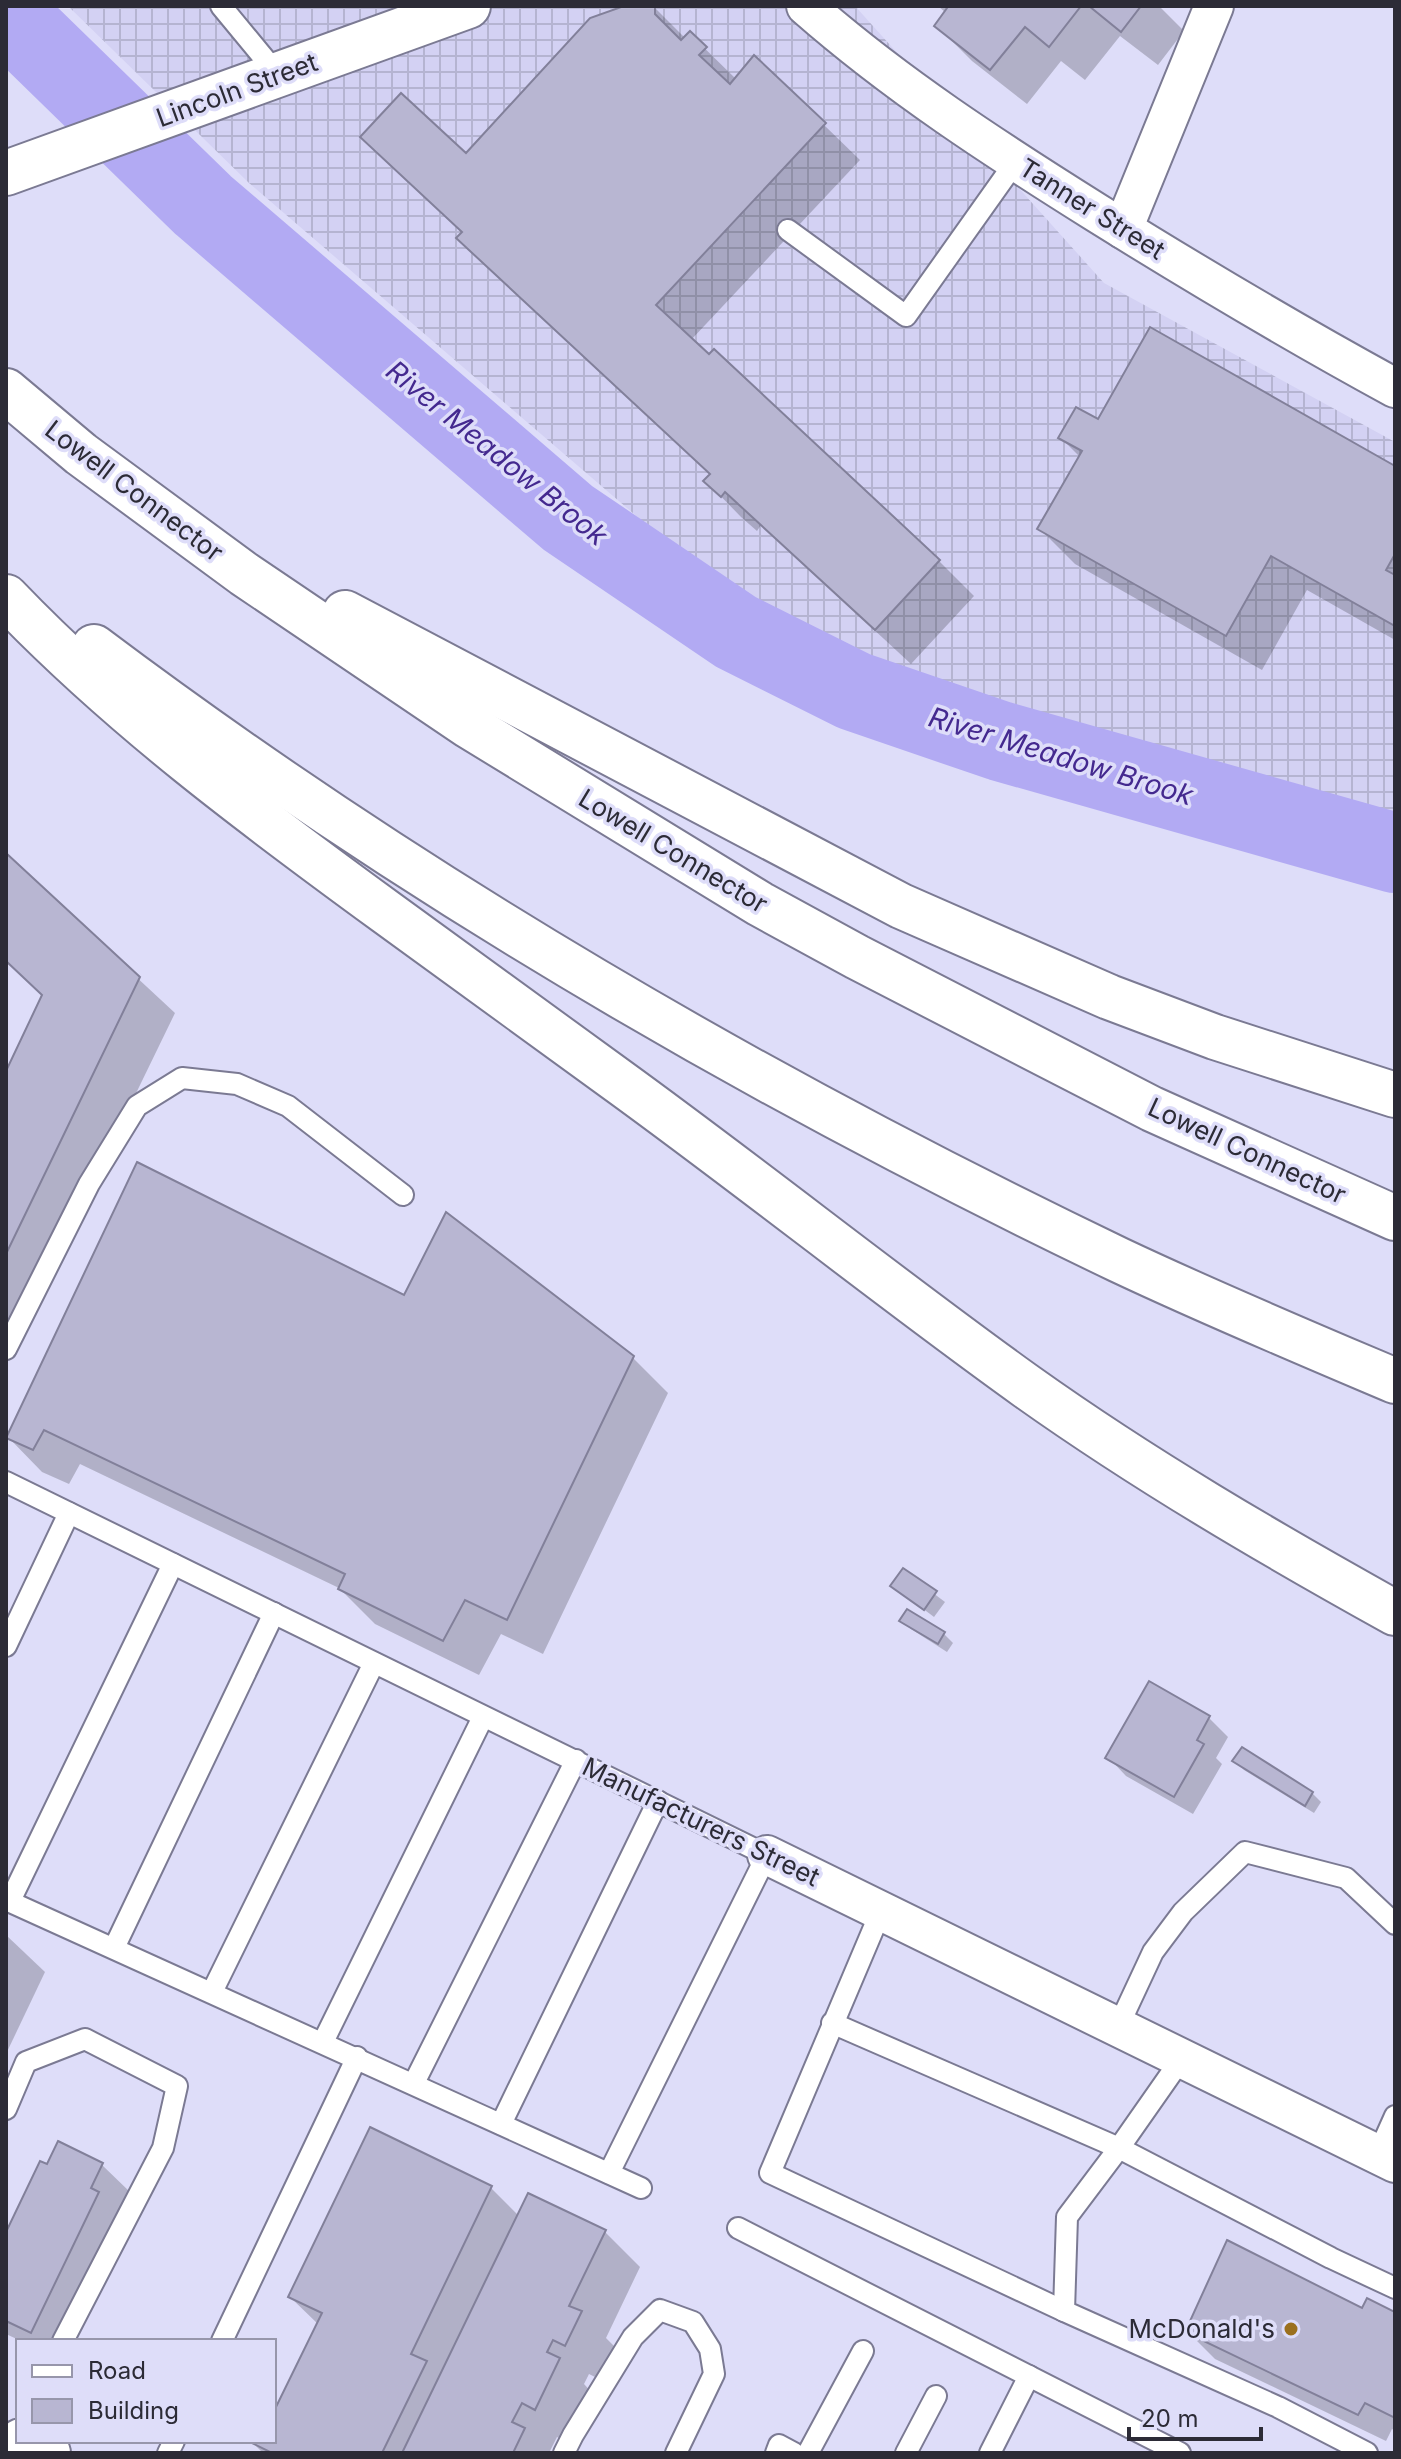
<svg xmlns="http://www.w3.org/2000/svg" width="1401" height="2459" font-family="Inter,sans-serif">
  <defs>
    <pattern id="industrial-grid" width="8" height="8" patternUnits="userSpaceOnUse" patternTransform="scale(2)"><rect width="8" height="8" fill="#d3d1f3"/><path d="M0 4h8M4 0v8" fill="none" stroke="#b5b4d1"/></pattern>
  </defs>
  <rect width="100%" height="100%" fill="#deddf9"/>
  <polygon fill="url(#industrial-grid)" points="68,6 855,6 1104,283 1395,442 1395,819 1009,714 727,594 249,183"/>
  <g fill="#0003">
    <polygon points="630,6 653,6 686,39 690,34 736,79 824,125 860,160 691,340 939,561 974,596 911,664 761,525 757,531 741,517 706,481 712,475 363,137 466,156"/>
    <polygon points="938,6 1159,6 1184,31 1158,65 1120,36 1085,80 1061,61 1027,104 972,61 936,25 946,13"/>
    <polygon points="1099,422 1395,468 1395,640 1307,590 1262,670 1075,564 1040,529 1080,457 1061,438"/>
    <polygon points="6,856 175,1013 6,1361 6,1076 44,996 6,960"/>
    <polygon points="405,1298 633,1358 668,1393 543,1654 501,1634 479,1675 375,1624 339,1588 80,1464 69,1484 42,1472 7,1436"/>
    <polygon points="904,1571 945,1602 934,1617 893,1586"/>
    <polygon points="908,1612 944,1634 953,1643 947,1652 911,1629 902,1620"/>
    <polygon points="1150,1684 1209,1718 1228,1737 1216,1758 1222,1764 1193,1814 1126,1776 1108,1757"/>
    <polygon points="1235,1761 1312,1793 1321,1802 1314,1813 1244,1770"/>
    <polygon points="6,1935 45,1972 6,2054"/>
    <polygon points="59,2144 102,2165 130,2192 68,2341 21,2341 6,2334 6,2237 48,2167"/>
    <polygon points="491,2188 519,2216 605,2232 640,2267 606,2338 616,2348 601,2380 589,2374 584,2384 594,2395 570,2444 557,2437 549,2453 263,2453 252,2442 274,2441 274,2416 319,2325 290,2297"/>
    <polygon points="1363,2310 1395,2314 1395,2431 1392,2429 1386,2441 1215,2359 1188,2332"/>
  </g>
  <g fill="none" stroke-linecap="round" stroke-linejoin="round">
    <polyline stroke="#b2aaf3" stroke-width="80" points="6,13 203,205 568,518 736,632 854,691 1000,741 1395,853"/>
  </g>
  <g fill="#b8b6d2" stroke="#82809a" stroke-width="2">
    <polygon points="624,6 655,6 655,14 681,40 690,31 707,47 699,55 730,84 754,55 826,123 656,305 709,354 714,349 940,560 875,630 725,492 721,497 703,481 710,474 456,238 462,232 360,137 401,93 466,153 590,18"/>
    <polygon points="944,6 1081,6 1049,47 1025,27 990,70 934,26 947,8"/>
    <polygon points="1089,6 1141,6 1121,32"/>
    <polygon points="1150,327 1395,466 1395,554 1386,570 1395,575 1395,626 1271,556 1226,636 1037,529 1082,451 1058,438 1076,407 1098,419"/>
    <polygon points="6,853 140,977 6,1254 6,1071 42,995 6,961"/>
    <polygon points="137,1162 404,1295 446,1212 634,1356 507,1620 465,1600 443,1641 338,1589 345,1574 44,1430 33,1450 6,1438"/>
    <polygon points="903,1568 937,1591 924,1610 890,1586"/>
    <polygon points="907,1609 945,1632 938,1644 899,1621"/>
    <polygon points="1149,1681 1210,1716 1197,1740 1204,1744 1174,1797 1105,1758"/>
    <polygon points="1242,1747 1313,1792 1305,1806 1232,1761"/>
    <polygon points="370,2127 492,2186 411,2354 427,2361 382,2453 272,2453 250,2442 274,2441 274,2411 322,2313 288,2297"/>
    <polygon points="58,2141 103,2163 91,2188 99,2192 31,2333 6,2321 6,2232 40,2161 47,2164"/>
    <polygon points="528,2193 606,2230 569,2306 582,2311 565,2346 553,2340 547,2352 560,2358 535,2410 522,2403 512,2422 525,2428 513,2453 402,2453"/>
    <polygon points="1227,2240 1362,2308 1367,2298 1395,2312 1395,2418 1365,2403 1358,2415 1185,2332"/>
  </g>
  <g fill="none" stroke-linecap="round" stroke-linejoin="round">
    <defs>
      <g id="service">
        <polyline points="221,6 278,75"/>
        <polyline points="788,230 906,316 1016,161"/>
        <polyline points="6,1349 89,1184 137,1106 182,1078 237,1084 288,1106 403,1195"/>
        <polyline points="6,1482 767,1855 609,2173"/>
        <polyline points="6,1646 69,1513"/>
        <polyline points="6,1900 641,2188"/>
        <polyline points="10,1901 173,1564"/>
        <polyline points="881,1911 770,2173 1064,2311"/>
        <polyline points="114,1948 274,1613"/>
        <polyline points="212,1992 374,1663"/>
        <polyline points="832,2023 1119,2148 1331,2258 1395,2288"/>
        <polyline points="1118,2027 1153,1952 1183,1912 1245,1852 1346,1878 1395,1924"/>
        <polyline points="323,2042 483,1717"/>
        <polyline points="1182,2058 1119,2148 1067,2217 1064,2311 1278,2407 1367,2453"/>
        <polyline points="414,2083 576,1760"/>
        <polyline points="6,2109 26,2062 85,2039 177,2086 163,2148 63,2341"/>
        <polyline points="501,2124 658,1801"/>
        <polyline points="1378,2154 1395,2116"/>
        <polyline points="738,2228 1180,2453"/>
        <polyline points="222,2341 357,2057"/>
        <polyline points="168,2453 174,2441"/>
        <polyline points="564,2453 573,2435 633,2337 660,2310 693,2322 710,2349 714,2374 676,2453"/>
        <polyline points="776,2453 779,2445 794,2453"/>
        <polyline points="808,2453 863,2351"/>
        <polyline points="906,2453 936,2396"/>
        <polyline points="990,2453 1029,2376"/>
      </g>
      <g id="minor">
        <path d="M 806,6 C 896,85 995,149 1097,213 C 1195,274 1294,333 1395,388"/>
        <polyline points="1123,229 1214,6"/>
        <polyline points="767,1855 1395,2163"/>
      </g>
      <polyline id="tertiary" points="6,173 468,6"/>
      <polyline id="primary" points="21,2441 48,2453"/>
      <g id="motorway">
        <polyline points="6,391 81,454 244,574 469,726 760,904 857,957 1152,1109 1395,1218"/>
        <path d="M 6,597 C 120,716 253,815 386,912 C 463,968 540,1024 617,1080 C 755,1180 888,1287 1026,1386 C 1144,1470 1269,1543 1395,1613"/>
        <polyline points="345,613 901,906 1109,997 1215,1037 1395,1095"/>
        <path d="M 94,647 C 413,887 760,1088 1119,1260 C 1210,1303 1303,1342 1395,1381"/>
      </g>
    </defs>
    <use href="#service" stroke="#7b7a93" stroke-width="24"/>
    <use href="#minor" stroke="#7b7a93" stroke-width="42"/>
    <use href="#tertiary" stroke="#7b7a93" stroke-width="48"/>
    <use href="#primary" stroke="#7b7a93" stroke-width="48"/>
    <use href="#motorway" stroke="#7b7a93" stroke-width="48"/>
    <use href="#service" stroke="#fff" stroke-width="20"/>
    <use href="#minor" stroke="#fff" stroke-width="38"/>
    <use href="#tertiary" stroke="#fff" stroke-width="44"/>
    <use href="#primary" stroke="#fff" stroke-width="44"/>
    <use href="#motorway" stroke="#fff" stroke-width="44"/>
  </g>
  <circle fill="#9b701f" stroke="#deddf9" stroke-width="3" cx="1291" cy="2329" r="8"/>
  <g text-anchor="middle" stroke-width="7" stroke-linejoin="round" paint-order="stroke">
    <g font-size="26" fill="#2c2b36" stroke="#deddf9">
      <text transform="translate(237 90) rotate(-20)" y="9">Lincoln Street</text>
      <text transform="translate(1092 209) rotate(32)" y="9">Tanner Street</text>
      <text transform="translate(134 491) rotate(37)" y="9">Lowell Connector</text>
      <text transform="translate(673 851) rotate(31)" y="9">Lowell Connector</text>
      <text transform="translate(1247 1151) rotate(25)" y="9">Lowell Connector</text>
      <text transform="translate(701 1822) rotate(26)" y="9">Manufacturers Street</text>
    </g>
    <g font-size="26" fill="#2c2b36" stroke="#deddf9" text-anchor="end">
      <text x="1275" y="2338">McDonald's</text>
    </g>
    <g font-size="28" font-style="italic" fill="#44298f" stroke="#deddf9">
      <text transform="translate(497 453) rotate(39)" y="10">River Meadow Brook</text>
      <text transform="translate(1061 756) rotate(17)" y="10">River Meadow Brook</text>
    </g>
  </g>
  <rect width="1401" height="2459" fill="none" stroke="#2c2b36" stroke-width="16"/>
  <rect x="16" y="2339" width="260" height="104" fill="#deddf9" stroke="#9796ab" stroke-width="2"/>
  <rect x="32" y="2365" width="40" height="12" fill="#ffffff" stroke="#9796ab" stroke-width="2"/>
  <text x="88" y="2379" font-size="24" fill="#2c2b36">Road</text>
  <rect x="32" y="2399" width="40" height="24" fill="#b8b6d2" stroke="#9796ab" stroke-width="2"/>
  <text x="88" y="2419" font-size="24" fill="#2c2b36">Building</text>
  <path d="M1129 2427v12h132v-12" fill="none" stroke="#2c2b36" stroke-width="4"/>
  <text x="1141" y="2427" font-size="24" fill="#2c2b36" stroke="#deddf9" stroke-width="6" paint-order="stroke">20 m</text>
</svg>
